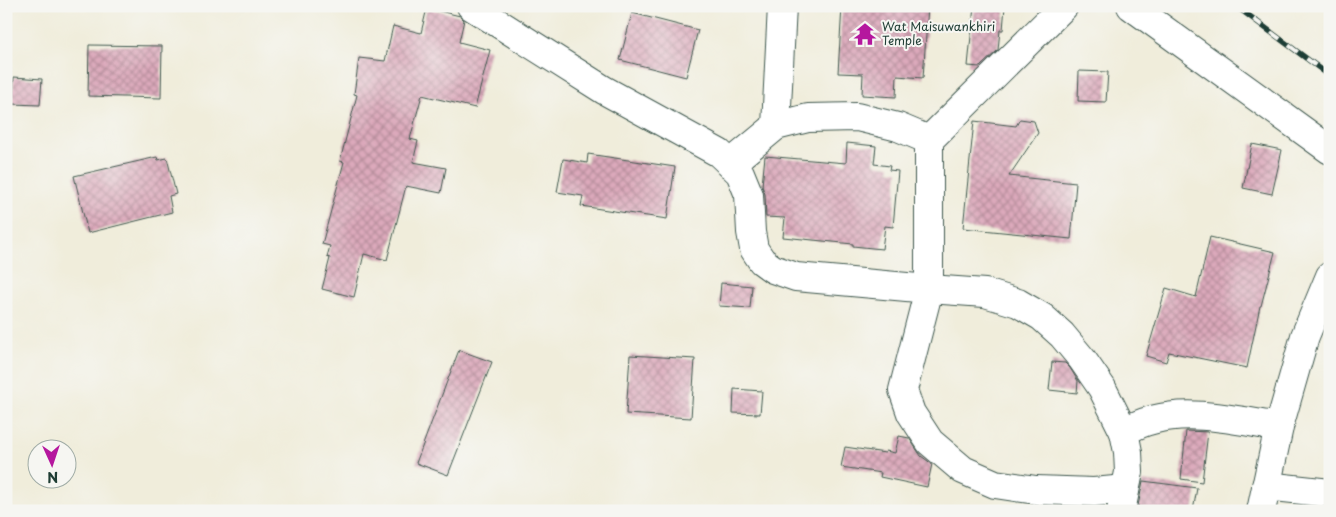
<svg xmlns="http://www.w3.org/2000/svg" width="1336" height="517" font-family="'Playpen Sans',sans-serif">
  <defs>
    <pattern id="building-cross-hatch" width="8" height="8" patternUnits="userSpaceOnUse" patternTransform="scale(1.25)"><rect width="8" height="8" fill="#dca9bb"/><path d="M0 0l8 8M0 8l8-8" fill="none" stroke="#b28b99"/></pattern>
  </defs>
  <rect width="100%" height="100%" fill="#f6f6f2"/>
  <filter id="ink" filterUnits="userSpaceOnUse"><feTurbulence type="fractalNoise" baseFrequency=".02" numOctaves="2"/><feDisplacementMap in="SourceGraphic" scale="10" xChannelSelector="R" yChannelSelector="G"/><feConvolveMatrix kernelMatrix="1 2 1 2 8 2 1 2 1" color-interpolation-filters="sRGB"/></filter>
  <filter id="wash" filterUnits="userSpaceOnUse"><feTurbulence type="fractalNoise" baseFrequency=".0096" numOctaves="4" result="noise"/><feDisplacementMap in="SourceGraphic" scale="20" xChannelSelector="R" yChannelSelector="G"/><feGaussianBlur stdDeviation="1.12" result="paint"/><feColorMatrix in="noise" values="0 0 0 0 0 0 0 0 0 0 0 0 0 0 0 0 0 1.4 0 .05"/><feComposite in="paint" operator="in"/></filter>
  <g filter="url(#wash)">
    <rect width="100%" height="100%" fill="#f0eddb"/>
    <g id="blocks">
      <g fill="url(#building-cross-hatch)">
        <polygon points="842,6 928,6 923,78 897,76 896,97 862,95 863,74 838,73"/>
        <polygon points="974,6 1005,6 1003,30 1000,30 998,50 980,67 968,66"/>
        <polygon points="427,8 460,16 464,20 459,42 490,50 475,108 422,95 410,139 418,141 413,162 446,168 441,193 406,186 387,260 364,254 354,297 322,289 330,258 327,257 330,246 322,244 344,162 340,161 357,95 354,94 359,58 385,61 393,26 421,33"/>
        <polygon points="632,13 698,30 686,77 620,60"/>
        <polygon points="89,45 162,46 161,98 88,96"/>
        <polygon points="1079,71 1108,72 1106,102 1078,101"/>
        <polygon points="14,77 42,79 40,105 12,104"/>
        <polygon points="1020,119 1034,121 1038,133 1009,176 1076,183 1071,239 963,228 974,121 1016,126"/>
        <polygon points="847,143 876,146 874,164 890,166 889,170 898,171 893,227 885,226 882,249 853,246 853,244 783,237 785,218 766,217 765,194 762,186 765,156 846,163"/>
        <polygon points="1252,144 1282,150 1272,194 1243,188"/>
        <polygon points="588,154 675,167 667,219 581,206 583,196 557,192 563,159 587,163"/>
        <polygon points="157,157 158,160 167,158 176,194 169,196 172,212 88,233 74,176"/>
        <polygon points="1210,237 1275,252 1261,306 1260,306 1247,368 1169,352 1166,362 1146,356 1166,288 1196,297"/>
        <polygon points="721,283 752,286 750,308 719,306"/>
        <polygon points="459,350 492,362 448,475 416,463"/>
        <polygon points="630,355 695,359 691,418 626,414"/>
        <polygon points="1052,362 1065,363 1070,368 1078,381 1077,393 1049,390"/>
        <polygon points="734,389 762,391 760,414 733,413"/>
        <polygon points="1186,431 1208,432 1202,482 1181,479"/>
        <polygon points="899,436 909,438 921,456 932,464 927,487 880,477 881,473 841,467 845,447 885,453 886,451 895,453"/>
        <polygon points="1143,481 1197,488 1193,511 1137,511"/>
      </g>
    </g>
  </g>
  <g filter="url(#ink)">
    <use href="#blocks" fill-opacity="0" stroke="#3e574d" stroke-width="1"/>
    <g fill="none" stroke-linecap="round" stroke-linejoin="round">
      <defs>
        <g id="minor">
          <polyline points="471,6 604,90 719,153 740,173 749,195 751,232 754,249 762,261 773,269 796,277 929,289 985,293 1018,303 1042,317 1062,335 1082,359 1102,388 1124,432 1128,452 1129,472 1121,511"/>
          <polyline points="1131,6 1330,150"/>
          <polyline points="776,126 782,6"/>
          <polyline points="929,140 929,289 903,390 911,413 930,442 963,470 995,484 1036,490 1094,492 1125,489"/>
          <polyline points="730,164 776,126 808,118 857,117 898,127 929,140 1064,6"/>
          <path d="M 1124,432 C 1171,403 1228,419 1279,427"/>
          <polyline points="1266,486 1330,493"/>
          <polyline points="1261,511 1279,427 1305,336 1330,276"/>
        </g>
      </defs>
      <use href="#minor" stroke="#3e574d" stroke-width="30"/>
      <use href="#minor" stroke="#fff" stroke-width="28"/>
      <defs>
        <polyline id="rail" points="1236,6 1330,76"/>
      </defs>
      <use href="#rail" stroke="#1f3d34" stroke-width="5.5"/>
      <use href="#rail" stroke="#f6f6f2" stroke-width="4" stroke-dasharray="11" stroke-linecap="butt"/>
    </g>
  </g>
  <defs>
    <symbol id="temple-bare" viewBox="-9 -9 18 18"><path d="M0-6L5-2H3V0L6.5 2.5H4V6H1.5V3h-3V6H-4V2.5H-6.5L-3 0V-2H-5Z" fill="#b5179e" stroke="#f6f6f2" stroke-width="2.5" paint-order="stroke"/></symbol>
  </defs>
  <g fill-rule="evenodd">
    <use href="#temple-bare" x="849" y="18" width="32" height="32"/>
  </g>
  <g text-anchor="middle" stroke-width="4" stroke-linejoin="round" paint-order="stroke">
    <g font-size="12" fill="#1f3d34" stroke="#f6f6f2" text-anchor="start">
      <text x="882" y="31">Wat Maisuwankhiri<tspan x="882" dy="14">Temple</tspan></text>
    </g>
  </g>
  <rect width="1336" height="517" fill="none" stroke="#f6f6f2" stroke-width="25"/>
  <g transform="translate(52 464) rotate(177)"><circle r="24" fill="#f6f6f2" stroke="#a0aca6"/>
  <path d="M0-4L9 19L0 12L-9 19Z" fill="#b5179e"/>
  <text y="-8" font-size="14" font-weight="bold" text-anchor="middle" fill="#1f3d34">N</text>
  </g>
</svg>
